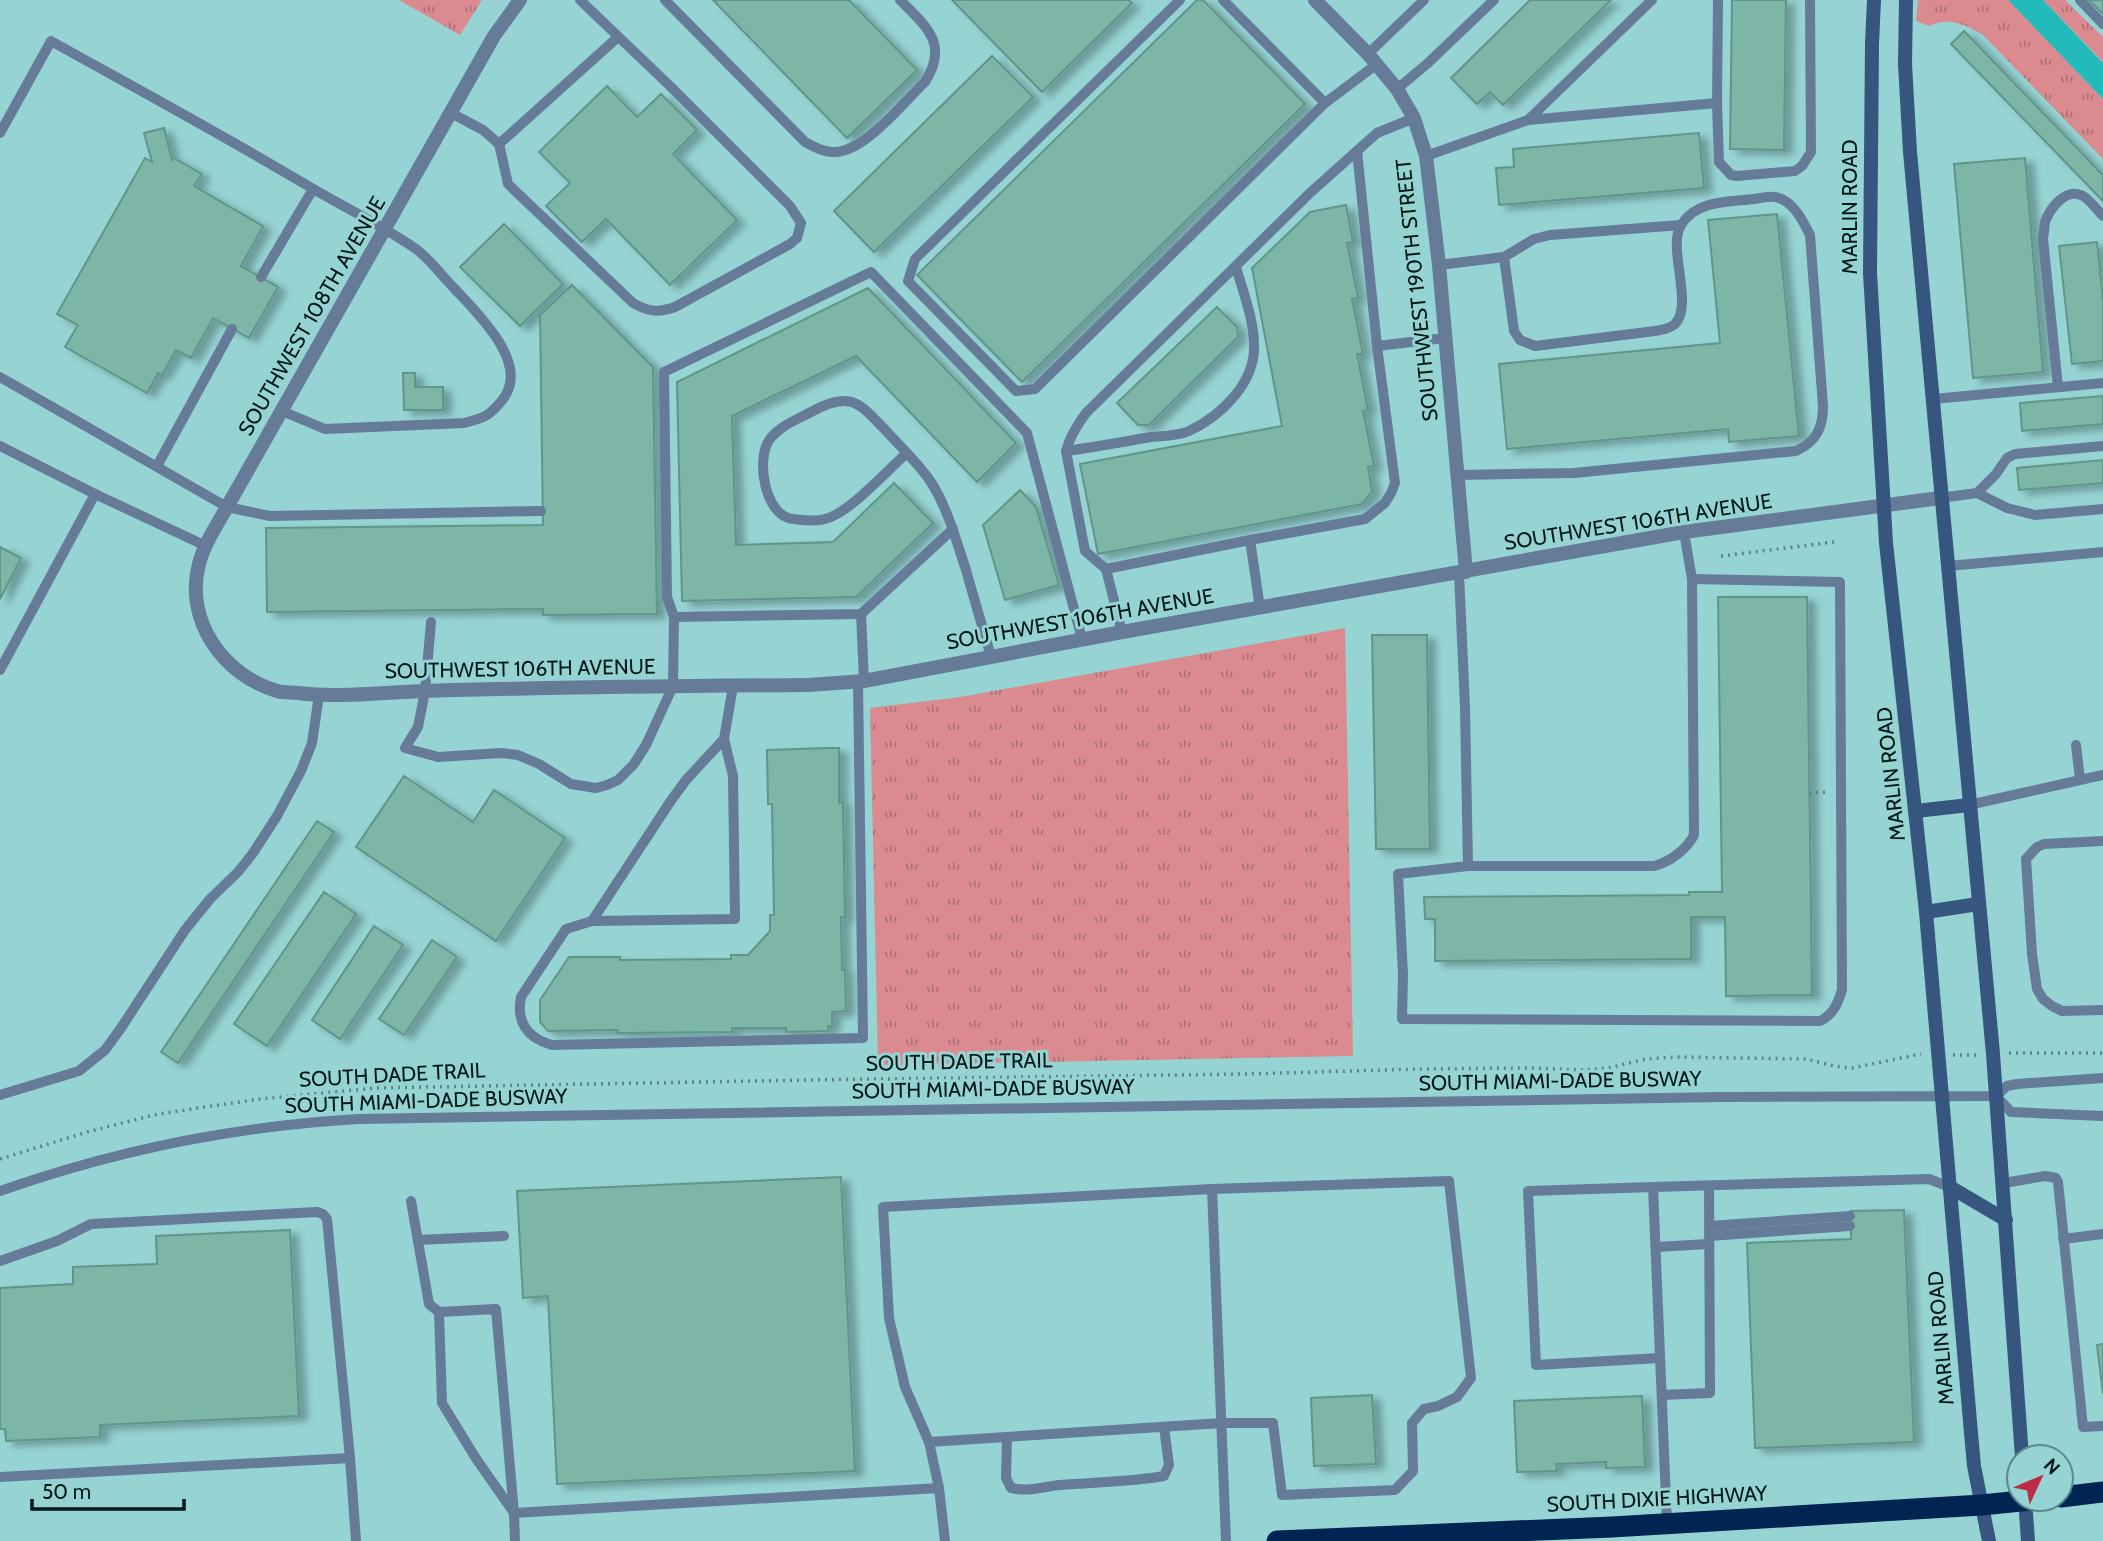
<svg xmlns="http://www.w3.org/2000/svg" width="2103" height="1541" font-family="Cabin,sans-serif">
  <defs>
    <pattern id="grass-tufts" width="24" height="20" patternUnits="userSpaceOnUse" patternTransform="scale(1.75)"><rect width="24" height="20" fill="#db8b90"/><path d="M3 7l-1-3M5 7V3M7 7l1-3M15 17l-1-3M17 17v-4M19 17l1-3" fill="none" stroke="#af7175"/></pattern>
    <filter id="shadow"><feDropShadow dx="8" dy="4.5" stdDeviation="3.5" flood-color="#0004"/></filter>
  </defs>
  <rect width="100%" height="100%" fill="#96d3d3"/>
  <g fill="url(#grass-tufts)">
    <polygon points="399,0 482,0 460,35"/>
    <path d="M 1918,0 L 2008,0 L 2103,99 L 2103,159 L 1983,35 C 1967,25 1947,16 1929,26 L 1916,21 Z"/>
    <polygon points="2043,0 2065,0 2103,37 2103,62"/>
    <polygon points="1345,628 1353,1056 878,1065 870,708 960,697"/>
  </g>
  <polygon fill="#23babb" points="2008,0 2043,0 2101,61 2103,62 2103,99"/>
  <g fill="#7db5a6" stroke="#5f9687" stroke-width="2" filter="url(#shadow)">
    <polygon points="713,0 849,0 917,70 847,138"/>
    <polygon points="952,0 1129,0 1132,3 1042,92"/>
    <polygon points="1197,0 1203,0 1305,104 1022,382 917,275"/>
    <polygon points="1530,0 1611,0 1503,105 1490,92 1477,104 1451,78"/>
    <polygon points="1732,0 1786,0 1784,150 1730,149"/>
    <polygon points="2089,0 2103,0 2103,14"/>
    <polygon points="1964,31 2103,175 2103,201 1951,44"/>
    <polygon points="992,56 1033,97 874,252 834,211"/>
    <polygon points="607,86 637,117 661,94 697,130 673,154 737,220 670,285 606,219 582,242 546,206 570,183 539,152"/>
    <polygon points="164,128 172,160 174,158 202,174 194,186 263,226 241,266 278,287 249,338 213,318 191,358 176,350 162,375 158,373 147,393 65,347 78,325 57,314 145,158 152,162 144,133"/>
    <polygon points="1699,133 1704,188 1499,205 1496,168 1514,167 1513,149"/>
    <polygon points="2025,158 2043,372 1973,378 1954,164"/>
    <polygon points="1346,205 1353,242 1347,243 1358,298 1352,299 1363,354 1357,354 1368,410 1363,411 1374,466 1368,467 1372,491 1362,504 1098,554 1080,464 1282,426 1252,268 1310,212"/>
    <polygon points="1777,214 1799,436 1729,442 1728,429 1507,449 1499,364 1720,343 1708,220"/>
    <polygon points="504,224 563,284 520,326 460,267"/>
    <polygon points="2097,242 2103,300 2103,361 2072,364 2059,246"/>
    <polygon points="572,285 653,367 657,614 543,615 543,609 267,612 266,528 543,525 540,315"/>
    <polygon points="868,288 1016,443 977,482 856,356 732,416 736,545 833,542 894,483 933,523 856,597 682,601 677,382"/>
    <polygon points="1217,307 1237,327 1238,337 1149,425 1138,425 1117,403"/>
    <polygon points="403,373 415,373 415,387 443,387 443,410 404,410"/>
    <polygon points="2103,396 2103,424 2022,431 2020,403"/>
    <polygon points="2103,460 2103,483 2019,490 2017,468"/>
    <polygon points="1020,490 1036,507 1059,585 1005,600 983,525"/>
    <polygon points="0,547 21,558 0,599"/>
    <polygon points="1718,597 1807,597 1812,995 1726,996 1725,917 1691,917 1691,959 1435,961 1435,919 1425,919 1424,897 1689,895 1689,892 1722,892"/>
    <polygon points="1372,635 1427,635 1430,849 1376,849"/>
    <polygon points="827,748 839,748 839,803 843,802 845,917 841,917 842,970 845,970 846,1011 832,1012 832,1026 828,1026 828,1031 786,1032 786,1028 732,1028 732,1032 618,1033 618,1030 548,1031 540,1022 540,1000 569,957 620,957 620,960 731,959 731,955 748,955 770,931 770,915 774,915 772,804 768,804 767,750"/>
    <polygon points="404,776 473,822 494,790 565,838 496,941 356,847"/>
    <polygon points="317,821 334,832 178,1063 161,1052"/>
    <polygon points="324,892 356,914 267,1046 234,1024"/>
    <polygon points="374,926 403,945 340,1039 312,1020"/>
    <polygon points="432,940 457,957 404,1035 379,1019"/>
    <polygon points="841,1177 855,1471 557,1484 548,1296 523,1298 517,1191"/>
    <polygon points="1904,1210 1914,1442 1755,1448 1747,1243 1851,1239 1850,1211"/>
    <polygon points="290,1230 299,1416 100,1425 100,1437 6,1441 5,1429 0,1429 0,1288 73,1284 73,1267 157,1264 156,1236"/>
    <polygon points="2103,1344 2103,1394 2097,1345"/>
    <polygon points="1372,1395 1376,1464 1314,1466 1311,1398"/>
    <polygon points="1642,1396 1645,1467 1606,1468 1606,1462 1556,1464 1557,1471 1517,1472 1514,1401"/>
  </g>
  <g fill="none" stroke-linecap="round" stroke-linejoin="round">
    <g stroke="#598686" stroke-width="3.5" stroke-dasharray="2 5" stroke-linecap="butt">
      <polyline points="1721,556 1834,542"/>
      <polyline points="1809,793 1828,792"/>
      <polyline points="2009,1053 2103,1053"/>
      <polyline points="1953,1055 1977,1055"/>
      <polyline points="0,1159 87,1132 158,1114 260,1099 376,1088 808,1080 1247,1074 1419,1069 1531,1068 1583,1070 1608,1068 1646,1059 1677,1057 1806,1059 1834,1066 1852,1068 1921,1054"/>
    </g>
    <g stroke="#657b98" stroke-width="10">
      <path d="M 665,0 L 805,142 C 815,147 824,153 836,152 C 866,150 903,103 925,82 C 949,44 927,27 900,0"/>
      <polyline points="1180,0 915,259 908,281 1016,391 1035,389 1325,103 1377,64"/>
      <polyline points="1223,0 1325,103"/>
      <polyline points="1718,0 1717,103 1719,162 1731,175 1737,176 1795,171 1802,166 1811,152 1810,0"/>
      <polyline points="2080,0 2103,24"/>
      <polyline points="1368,54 1424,0"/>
      <polyline points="1397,89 1428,63 1494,0"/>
      <path d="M 451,113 L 483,130 L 499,144 L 508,184 L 633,303 C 649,312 658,313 675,307 L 790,244 L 797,238 L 801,223 L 790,206 L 671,87 L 580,0"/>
      <polyline points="1528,120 1652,0"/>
      <path d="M 0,133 L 51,41 C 139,90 228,138 315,190 C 348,209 384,227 416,249 C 430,259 441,275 453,287 C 476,312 531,363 503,399 C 490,416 484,418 464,423 L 325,429 L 282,411"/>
      <polyline points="499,144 618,37"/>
      <polyline points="1426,156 1528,120 1717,103"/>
      <polyline points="1504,257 1534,239 1550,235 1681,225"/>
      <path d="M 1439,265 L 1504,257 L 1514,331 L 1520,340 L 1535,346 L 1655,331 C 1662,330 1669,329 1675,324 C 1694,305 1667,247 1681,225 C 1696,200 1729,202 1754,199 C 1760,198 1769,196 1775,197 C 1793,200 1803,221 1810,235 L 1823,406 C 1823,428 1816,442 1796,451 L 1574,473 L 1458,475"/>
      <polyline points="261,277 313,189"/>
      <polyline points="1377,346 1445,338"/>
      <polyline points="0,377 227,507 270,516 541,511"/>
      <path d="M 2058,387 L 2043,239 C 2044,234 2044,227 2045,222 C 2050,208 2066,187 2083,196 C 2090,200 2097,210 2103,216"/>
      <polyline points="1933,399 2103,383"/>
      <polyline points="0,446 95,494"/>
      <path d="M 1066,451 C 1095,447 1123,442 1151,437 C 1163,436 1178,436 1189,431 C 1221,416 1255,383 1254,346 C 1254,319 1243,292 1236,267"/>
      <path d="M 907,453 C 886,471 850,513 825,519 C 815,522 803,520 793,519 C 765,517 755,458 770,439 C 780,426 796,420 809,413 C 852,389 859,403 889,434 C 903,449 919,464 931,482 C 948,509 956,540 966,570 C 974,599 983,628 991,657"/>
      <polyline points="157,466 232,329"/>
      <polyline points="1977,493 1996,474 2007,458 2015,454 2103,446"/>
      <polyline points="1940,498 1977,493 2007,508 2035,515 2103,509"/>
      <polyline points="953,529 861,614 674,617 667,597 664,372 871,272 1027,433 1082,639"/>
      <polyline points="1250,540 1260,608"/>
      <polyline points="1948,566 2103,552"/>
      <polyline points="1106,569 1250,540 1365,519 1385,503 1391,493 1395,483 1377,346 1357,151"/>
      <path d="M 1459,573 L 1465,707 L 1468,866 L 1398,874 L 1403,975 L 1402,1019 L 1820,1021 C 1833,1015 1838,1003 1842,990 L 1840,582 L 1692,579"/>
      <polyline points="861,614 864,681"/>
      <polyline points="431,622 425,691 418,727 405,748 438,757 501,753 518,755 539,764 571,784 596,788 607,785 618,780 634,764 646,745 673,686 674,617"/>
      <path d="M 1122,632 L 1106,569 L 1085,551 L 1066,451 C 1070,436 1077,425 1086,413 L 1311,192 L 1377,133 L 1414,118"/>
      <polyline points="0,670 95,494 206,546"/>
      <polyline points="724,739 733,776 735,919 592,921 670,802 686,780 724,739 733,686"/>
      <polyline points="2076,745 2080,779"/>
      <polyline points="1969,805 2103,775"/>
      <polyline points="2103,841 2044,844 2037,847 2026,859 2032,954 2037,989 2043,999 2052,1006 2062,1011 2103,1010"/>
      <path d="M 1468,866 L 1654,866 C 1670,862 1687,849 1694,835 L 1692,579 L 1684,532"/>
      <path d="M 592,921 L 566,929 L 521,997 C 516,1022 527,1038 552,1045 L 863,1038 L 858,682"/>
      <polyline points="0,1095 79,1071 105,1050 121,1028 185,930 210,899 238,872 253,853 277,816 301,771 312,743 319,695"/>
      <polyline points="1996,1096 2011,1112 2103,1116"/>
      <polyline points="2004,1183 2045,1176 2056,1178 2058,1182 2083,1427 2103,1426"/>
      <polyline points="1653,1187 1528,1191 1536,1365 1660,1358"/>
      <polyline points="1212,1189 1226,1541"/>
      <path d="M 0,1191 C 116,1150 237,1126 359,1119 L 1723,1097 L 1996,1096 L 2007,1086 L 2017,1084 L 2103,1078"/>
      <polyline points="411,1201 429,1304 439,1312"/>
      <polyline points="1709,1226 1850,1216"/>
      <polyline points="1709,1236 1850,1226"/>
      <polyline points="2063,1239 2103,1234"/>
      <polyline points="418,1240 504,1236"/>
      <polyline points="1656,1247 1709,1244"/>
      <polyline points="0,1261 57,1241 91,1224 317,1212 323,1214 327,1219 350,1458 356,1541"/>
      <polyline points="1662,1395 1710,1393 1709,1186"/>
      <path d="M 1007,1437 L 1006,1478 L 1011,1488 C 1030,1492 1041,1487 1060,1485 C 1095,1482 1130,1482 1164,1476 L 1169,1465 L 1164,1427"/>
      <polyline points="929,1442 1222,1423 1273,1423 1282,1495 1395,1490 1413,1471 1412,1423 1424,1409 1438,1406 1457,1397 1471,1378 1449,1181 1212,1189 883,1207 889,1318 905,1387 929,1442 939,1488"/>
      <polyline points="0,1477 350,1458"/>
      <polyline points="514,1513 475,1457 442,1403 439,1312 496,1309 514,1513 515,1541"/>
      <polyline points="514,1513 939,1488 945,1541"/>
      <polyline points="1667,1524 1653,1187 1929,1179 1950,1187"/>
    </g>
    <g stroke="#657b98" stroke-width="14">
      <path d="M 520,0 L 494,36 L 227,507 C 217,525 204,544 199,564 C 184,620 223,675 277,691 C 284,693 291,692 298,693 C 340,698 383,692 426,691 C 553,687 681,686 808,685 L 864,681 L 1122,632 L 1684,532 L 1940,498"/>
      <polyline points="1315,0 1368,54 1397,89 1414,118 1426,156 1439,265 1466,572"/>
    </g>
    <g stroke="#365680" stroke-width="14">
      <polyline points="1874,0 1872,44 1870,273 1886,543 1926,912 1971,1433 1974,1466 1989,1541"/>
      <polyline points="1906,0 1905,64 1910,152 1993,1054 2022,1457"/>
      <polyline points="1916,811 1969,805"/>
      <polyline points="1926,912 1978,904"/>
      <polyline points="1950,1187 2006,1220"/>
      <polyline points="2025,1499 2028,1541"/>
    </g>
    <g stroke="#002552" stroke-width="21">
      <polyline points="2061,1497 2103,1492"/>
      <polyline points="1277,1541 1612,1527 1982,1505 2040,1499"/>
    </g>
  </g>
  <g text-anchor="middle" stroke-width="6" stroke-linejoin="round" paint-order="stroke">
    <g font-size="21" fill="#011919" stroke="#96d3d3">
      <text transform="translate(1850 207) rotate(-90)" y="7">MARLIN ROAD</text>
      <text transform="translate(1417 290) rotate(-96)" y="7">SOUTHWEST 190TH STREET</text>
      <text transform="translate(312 316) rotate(-60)" y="7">SOUTHWEST 108TH AVENUE</text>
      <text transform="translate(1638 522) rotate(-9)" y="7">SOUTHWEST 106TH AVENUE</text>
      <text transform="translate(1080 619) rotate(-10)" y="7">SOUTHWEST 106TH AVENUE</text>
      <text transform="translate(520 669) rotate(-1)" y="7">SOUTHWEST 106TH AVENUE</text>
      <text transform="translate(1891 774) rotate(-96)" y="7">MARLIN ROAD</text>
      <text transform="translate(959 1062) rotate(-1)" y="7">SOUTH DADE TRAIL</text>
      <text transform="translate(392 1075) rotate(-3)" y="7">SOUTH DADE TRAIL</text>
      <text transform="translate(1560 1081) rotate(-1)" y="7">SOUTH MIAMI-DADE BUSWAY</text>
      <text transform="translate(993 1089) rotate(-1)" y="7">SOUTH MIAMI-DADE BUSWAY</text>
      <text transform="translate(426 1101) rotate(-2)" y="7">SOUTH MIAMI-DADE BUSWAY</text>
      <text transform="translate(1941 1338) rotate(-95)" y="7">MARLIN ROAD</text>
      <text transform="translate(1657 1499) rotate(-3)" y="7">SOUTH DIXIE HIGHWAY</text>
    </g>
  </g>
  <g transform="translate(2040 1478) rotate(46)"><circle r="33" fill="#96d3d3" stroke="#5a8989" stroke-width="2"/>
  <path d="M0-5L12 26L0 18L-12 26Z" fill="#bc2b47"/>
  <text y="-10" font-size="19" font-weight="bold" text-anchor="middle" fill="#011919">N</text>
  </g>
  <path d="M32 1499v10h152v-10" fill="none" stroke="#011919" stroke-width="3.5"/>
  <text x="42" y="1499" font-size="21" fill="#011919" stroke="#96d3d3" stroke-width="5" paint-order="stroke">50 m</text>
</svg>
